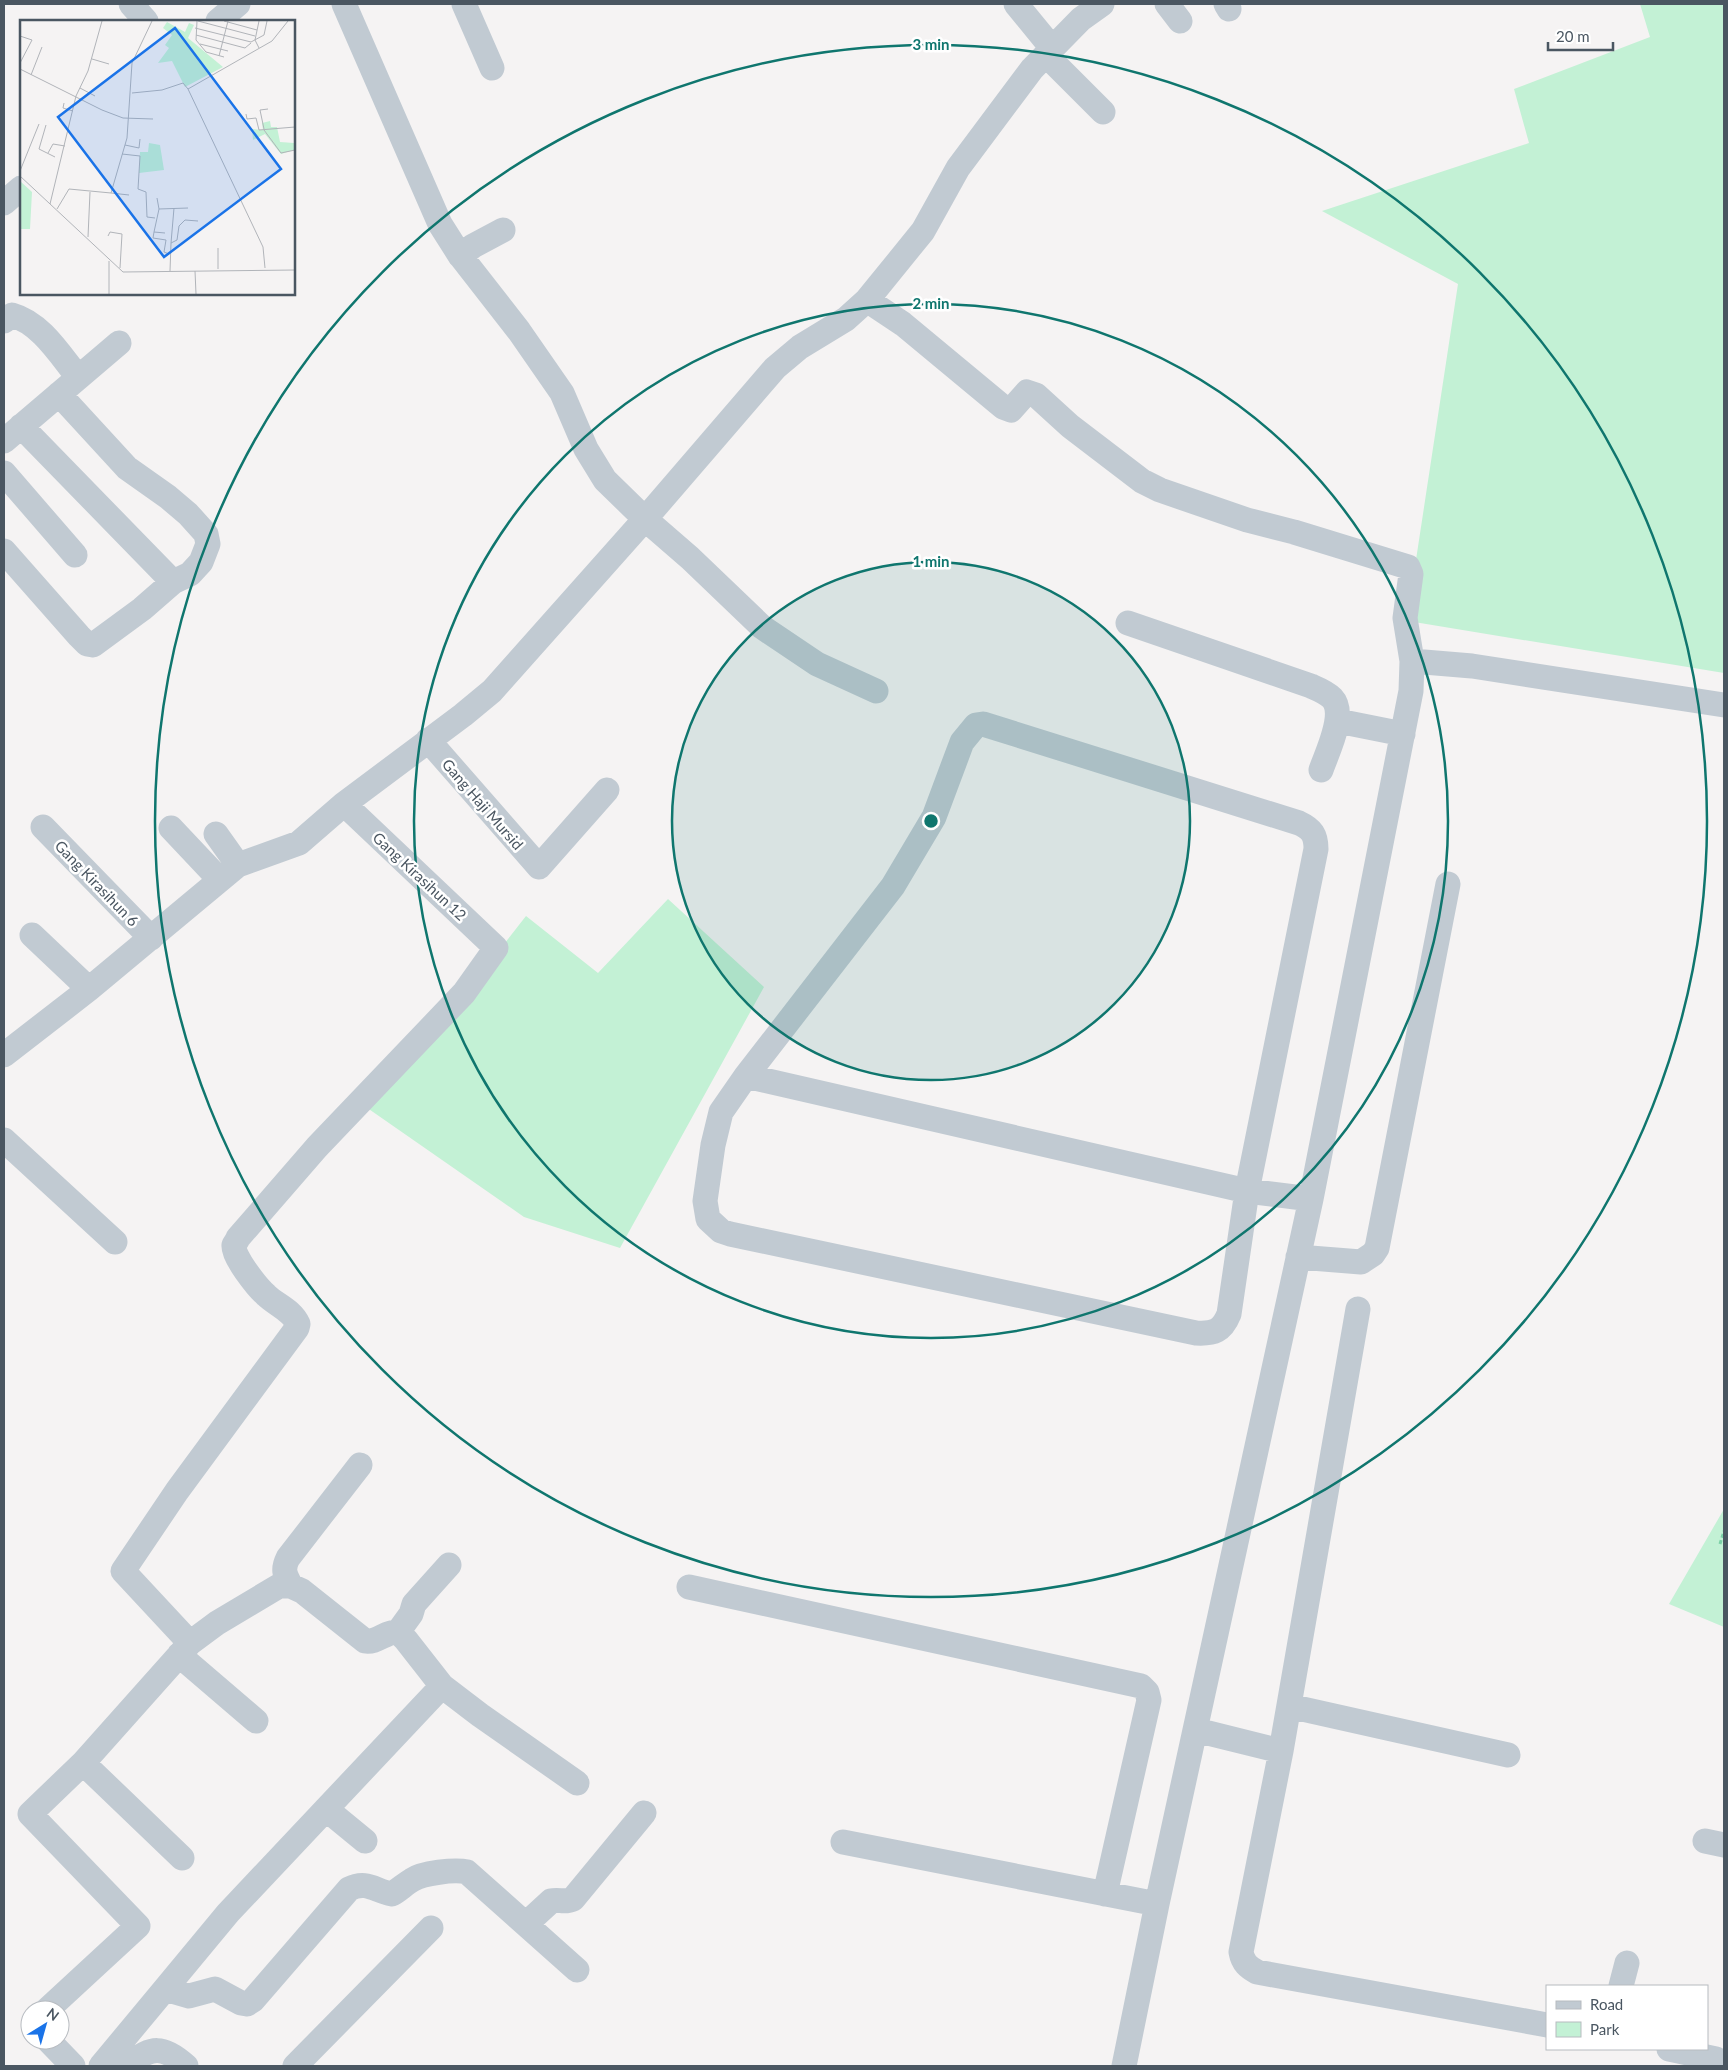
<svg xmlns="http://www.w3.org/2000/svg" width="1728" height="2070" font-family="Lato,sans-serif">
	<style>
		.green { fill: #c3f1d5 }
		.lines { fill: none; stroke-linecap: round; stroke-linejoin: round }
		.path { stroke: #7ad0a6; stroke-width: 3; stroke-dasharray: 4 2.5; stroke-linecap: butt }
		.minor { stroke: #c1cad2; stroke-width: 25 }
		.ring { fill: none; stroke: #0f766e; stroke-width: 2.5 }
		.labels { text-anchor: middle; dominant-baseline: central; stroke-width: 5; stroke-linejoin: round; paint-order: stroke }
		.street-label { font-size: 15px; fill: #4a5661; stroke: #fff }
		.inset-road { fill: none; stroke: #b1b4b9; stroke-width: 1 }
		.view { fill: #1a73e8; fill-opacity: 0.15; stroke: #1a73e8; stroke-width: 2.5 }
		.inset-edge { fill: none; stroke: #4a5661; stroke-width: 2.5 }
		.centre { fill: #0f766e; stroke: #fff; stroke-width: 2.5 }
		.ring-label { font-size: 15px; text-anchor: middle; font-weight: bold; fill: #0f766e; stroke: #fff; stroke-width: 5; stroke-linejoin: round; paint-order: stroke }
	</style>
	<rect width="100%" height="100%" fill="#f5f3f3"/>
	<path class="green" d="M1640,4h84v669l-322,-53 12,-47 44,-289 -136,-73 207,-68 -15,-54 136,-52z
		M668,899l96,88 -144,261 -96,-31 -161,-112 101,-110 62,-79 72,57z
		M1724,1509v118l-55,-23z"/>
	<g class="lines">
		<path class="path" d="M1720,1544l4,-13"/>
		<path class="minor" d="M131,4l15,17
			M344,4l96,220 19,30 60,77 43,62 24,56 19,31 40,39 45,39 72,69 55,37 59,27
			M464,4l28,64
			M1016,4l36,44
			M1167,4l13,17
			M1226,4l3,5
			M218,21l20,-17
			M1046,55l57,57
			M4,203l17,-15
			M460,256l13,-10 30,-16
			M867,300l36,24 100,83 8,3 16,-18 9,3 34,31 72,55 18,9 87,30 47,12 114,35 3,7 -6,44 7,43
			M4,321l8,-6c29,8 48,40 66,62
			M21,426l152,156
			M4,441l115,-98
			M4,473l71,82
			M4,551l75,85 8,8 6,1 49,-36 31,-27 17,-8 11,-12 7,-18 -2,-10 -18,-20 -20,-17 -41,-29 -68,-74
			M1128,623l183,63c7,3 15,6 21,12 15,16 -5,54 -11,72
			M1338,721l65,13
			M983,724l316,99c13,6 17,12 17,26l-69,342 -18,123c-7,17 -15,20 -33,19l-466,-99 -9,-3 -13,-12 -3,-18 8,-56 8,-33 25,-36 147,-190 41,-69 28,-75 14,-17z
			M428,740l111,127 68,-77
			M43,827l108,111
			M171,828l49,52
			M216,834l22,31
			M32,935l57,54
			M4,1055l85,-66 149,-124 61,-22 45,-39 119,-89 29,-24 153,-172 130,-151 25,-21 46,-28 21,-19 56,-69 35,-63 74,-99 49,-50 21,-15
			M746,1076l501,115 64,8
			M4,1140l111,102
			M1298,1257l63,5 12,-8 4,-6 71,-364
			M1358,1309l-77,442 -40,201c2,11 7,15 16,20l290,53
			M291,1586c-6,-11 -9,-16 -3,-28l72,-93
			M689,1587l452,99 6,6 2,8 -44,194
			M398,1632l13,-18 3,-10 35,-39
			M190,1643l-67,-72 54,-80 120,-163 1,-4c-6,-14 -22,-19 -32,-29 -8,-7 -34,-39 -32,-50 1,-2 3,-4 4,-7l79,-91 147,-154 32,-45 -152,-144
			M179,1655l77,66
			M1289,1706l219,49
			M1196,1730l85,21
			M326,1809l39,32
			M1705,1841l19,4
			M843,1842l314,62
			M182,1858l-99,-95 107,-120 27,-20 62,-37h12l11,5 63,50c12,2 21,-10 33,-9l8,8 36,46 38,29 97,68
			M526,1924l25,-23c8,-2 14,2 22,-2l71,-86
			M1621,1986l6,-23
			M165,1989l63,-76 214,-227
			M47,2010l91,-84 -108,-112 53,-51
			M48,2040l25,26
			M1669,2049l47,10
			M101,2066l64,-77 24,7 26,-7 26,14 6,1 6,-4 96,-111c18,-9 26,2 43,5 7,-4 13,-10 20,-14 10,-7 43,-11 55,-8l110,98
			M128,2066c23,-21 36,-20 58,0
			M295,2066l136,-138
			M1124,2066l33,-162 154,-705 100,-508 1,-30 60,5 252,39"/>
	</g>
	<circle cx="931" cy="821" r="259" fill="#0f766e" fill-opacity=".12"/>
	<g class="ring">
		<circle cx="931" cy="821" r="259"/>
		<circle cx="931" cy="821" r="517"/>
		<circle cx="931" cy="821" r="776"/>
	</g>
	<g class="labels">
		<g class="street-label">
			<text transform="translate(483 804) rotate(49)">Gang Haji Mursid</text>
			<text transform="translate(420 876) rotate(43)">Gang Kirasihun 12</text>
			<text transform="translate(97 883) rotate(46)">Gang Kirasihun 6</text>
		</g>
	</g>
	<g transform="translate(20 20)">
		<rect width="275" height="275" fill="#f5f3f3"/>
		<path d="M147,2l18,10 4,-9 5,2 -6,13 35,29 -38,20 -13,-26 -14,2 11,-15 -4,-3 7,-10 -9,-7zM250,101l1,6h6l3,15 14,1v7l-13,4 -16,-20 -12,6 -1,-11 11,1 -1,-7zM129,123l11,2 4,25 -25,3 1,-21h8zM0,161l12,11 -2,37h-10z" fill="#c3f1d5"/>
		<path class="inset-road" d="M177,1l-1,19 10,12 18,5M178,1l57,15M204,1l33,9M175,8l56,14 13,-7 3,-14M176,15l49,13 6,-5M0,16l12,4 -12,23M180,24l28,7M239,28l-4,-8 4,-19M199,36l9,-35M72,39l17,5M0,49l82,41 21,8 30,1M11,55l11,-28M60,68l15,8M112,73l30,-3 21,-7 5,6M44,83l-1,5 10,3M226,94l1,5 9,-1 3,12 36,-3M26,105l-7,24 16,8M244,109l-4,-19 8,-1M244,110l17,23 14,-3M105,125l14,3 1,-9M28,133l5,-9 12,2M102,134l18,2 -2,33 8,3 1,25 8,1M0,151l19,-47M0,156l103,96 172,-2M109,175l-18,-2 16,-55 5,-75 20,-42M137,178l2,11 -5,23 11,1M30,184l26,-108 12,-25 14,-50M37,189l12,-20 42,4M139,189l29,-1M134,212l-1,6 13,2 -2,12 5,2M88,216l2,-4 12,2 -2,34M68,217l2,-45M151,223l3,-35M89,241v33M245,248l-2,-21 -75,-158 84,-48 16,-20M198,249v-21M150,251l1,-28 6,-3 2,-14 6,-6 13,1M175,251l1,23"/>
		<path class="view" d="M155,8l106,141 -117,88 -106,-140z"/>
		<rect width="275" height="275" class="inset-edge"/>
	</g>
	<circle cx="931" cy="821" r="8" class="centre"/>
	<g class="ring-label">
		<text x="931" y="50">3 min</text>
		<text x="931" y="309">2 min</text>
		<text x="931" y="567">1 min</text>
	</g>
	<rect width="1728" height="2070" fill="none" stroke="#4a5661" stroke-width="10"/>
	<rect x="1546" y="1985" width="162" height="65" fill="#ffffff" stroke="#b7bbc0"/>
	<rect x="1556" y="2001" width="25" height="8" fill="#c1cad2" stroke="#b7bbc0"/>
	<text x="1590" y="2010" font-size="15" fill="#4a5661">Road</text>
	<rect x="1556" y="2022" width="25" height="15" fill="#c3f1d5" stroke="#b7bbc0"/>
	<text x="1590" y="2035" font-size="15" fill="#4a5661">Park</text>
	<g transform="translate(45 2025) rotate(37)"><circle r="24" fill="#ffffff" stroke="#b7bbc0"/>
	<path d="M0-4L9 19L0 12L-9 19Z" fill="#1a73e8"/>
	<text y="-8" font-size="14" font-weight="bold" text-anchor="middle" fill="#4a5661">N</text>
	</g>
	<path d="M1548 42v8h65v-8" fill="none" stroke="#4a5661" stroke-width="2.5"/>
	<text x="1556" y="42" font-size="15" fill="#4a5661" stroke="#ffffff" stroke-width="4" paint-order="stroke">20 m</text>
</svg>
